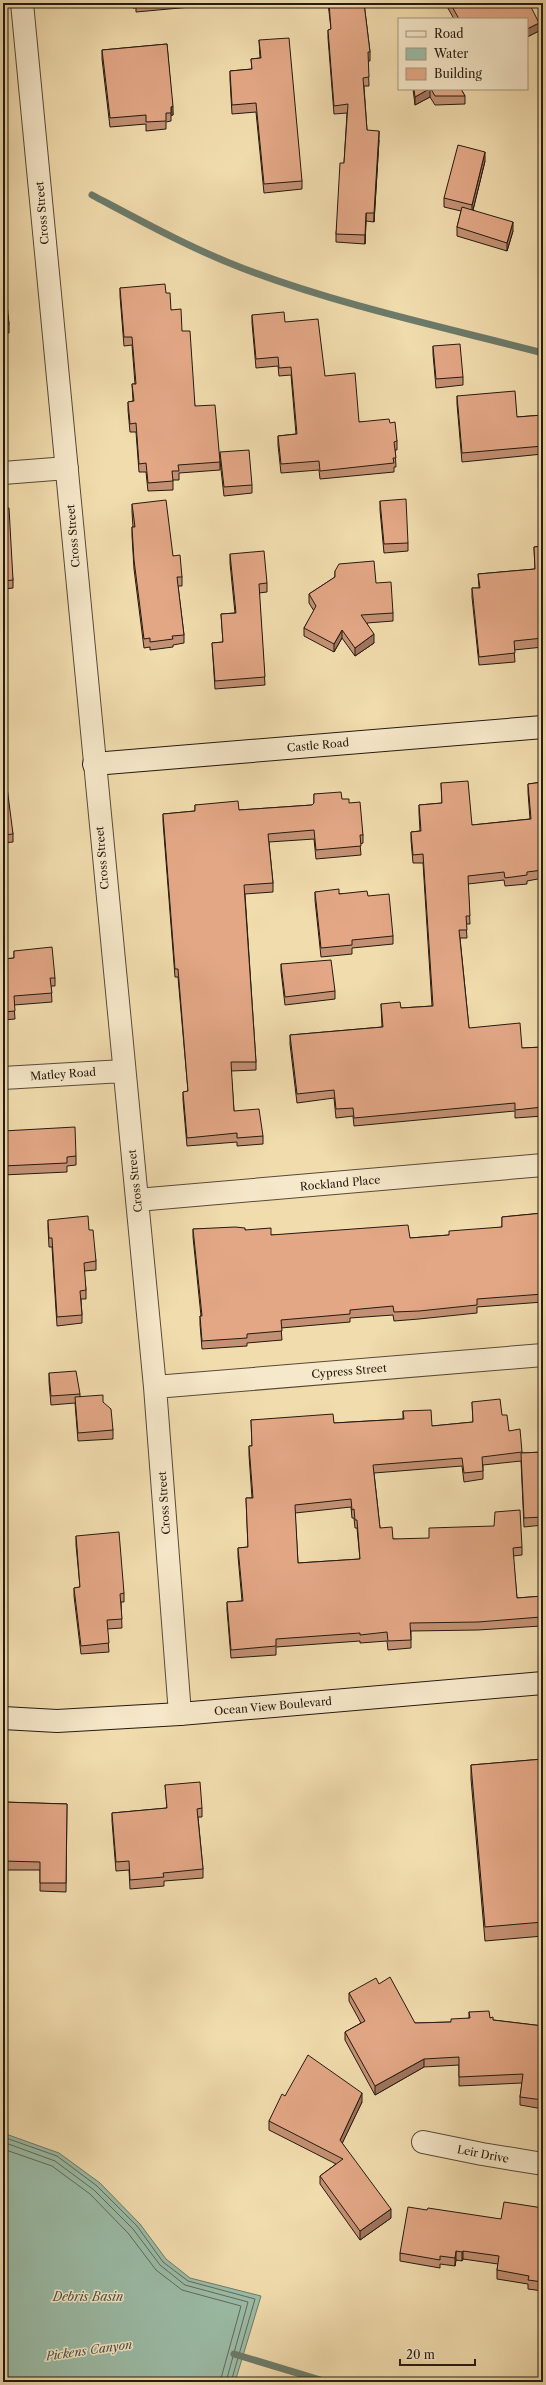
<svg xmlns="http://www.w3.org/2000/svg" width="546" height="2385" font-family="'Libre Caslon Text',serif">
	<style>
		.water { fill: #9bbca7; stroke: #6c7b6a }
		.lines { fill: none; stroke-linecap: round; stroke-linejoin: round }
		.shore { stroke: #606b5b; stroke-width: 1 }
		.stream { stroke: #6c7b6a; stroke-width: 7 }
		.street-casing { stroke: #584a37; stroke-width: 24 }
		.secondary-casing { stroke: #251a0f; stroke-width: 24 }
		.street { stroke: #f6e8ca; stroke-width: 22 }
		.secondary { stroke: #f6e8ca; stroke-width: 22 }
		.wall { fill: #c39073; stroke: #251a0f; fill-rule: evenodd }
		.shaded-wall { fill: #9f755e; stroke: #251a0f }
		.building { fill: #e3a786; stroke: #251a0f; fill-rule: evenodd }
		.labels { text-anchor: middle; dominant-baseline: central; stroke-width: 3; stroke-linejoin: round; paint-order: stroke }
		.street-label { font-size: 11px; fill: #251a0f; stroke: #f6e8ca }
		.water-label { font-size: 12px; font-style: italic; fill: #4e5344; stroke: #f6e8ca }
	</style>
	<rect width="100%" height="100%" fill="#f1dcae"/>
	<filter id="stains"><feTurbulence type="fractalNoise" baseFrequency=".005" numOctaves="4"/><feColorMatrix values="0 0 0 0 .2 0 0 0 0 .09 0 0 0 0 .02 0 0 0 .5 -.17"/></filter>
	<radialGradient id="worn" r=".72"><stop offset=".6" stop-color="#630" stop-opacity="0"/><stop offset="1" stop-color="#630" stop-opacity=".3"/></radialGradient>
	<path class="water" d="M3,2133l56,20 41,30 40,41 26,35 24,19 71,18 -26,86h-232z"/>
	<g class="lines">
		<path class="shore" d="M3,2137l54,19 40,30 40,40 26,36 25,19 67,18 -24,83
			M3,2142l52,19 39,29 39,39 27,36 25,20 63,17 -22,80
			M3,2149l49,17 38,28 38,39 28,37 26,20 59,16 -21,76"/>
		<path class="stream" d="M92,195c49,26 98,53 150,73 97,37 201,59 301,85
			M234,2354l93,28"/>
		<defs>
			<path id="street" d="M22,3l133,1384 25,327
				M3,473l64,-5
				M3,1078l120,-7
				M137,1200l406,-35
				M155,1387l388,-32
				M423,2142l59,12 61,10"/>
			<path id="secondary" d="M94,764l449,-37
				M3,1718l54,3 123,-7 363,-31"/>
		</defs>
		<use href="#street" class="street-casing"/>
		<use href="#secondary" class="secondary-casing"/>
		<use href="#street" class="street"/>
		<use href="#secondary" class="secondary"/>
	</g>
	<path class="wall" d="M133,3h58v4l-55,5v-4h-3z
		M328,3h36l6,49v9h-2l1,25h-5l3,44 12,10 -5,82 -8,-1 -1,23 -29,-2v-8l8,-71 3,-50 -13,1 -6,-76v-8l3,-1z
		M445,3h84l10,28 -12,6v-18h-73z
		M259,40l43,141v8l-38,4 -8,-81 -24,2 -2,-34v-9l22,-2 -1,-10 9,-1z
		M167,44l6,71h-2v6l-5,1v7l-20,2v-7l-36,3 -8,-68v-9z
		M413,89h48l4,7v8l-30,1 -5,-8 -15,8z
		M485,161l-12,49 40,21 -6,20 -50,-15v-9l4,-16 -17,-4v-9z
		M3,283l6,41v9h-6z
		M120,288l46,5 5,17 11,21 13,75 25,56v8l-41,3v7h-6v10l-25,1 -2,-19h-7l-3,-40h-6l-2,-22v-8l5,-1 -1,-17h3l-3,-39 -8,1 -4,-50z
		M252,315l33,7 74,100 31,1 7,18v9h-2l1,17h-2v5l-74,7 -1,-9 -38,3 -3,-28v-9l18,-2 -5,-59 -12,1 -1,-10 -22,2 -4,-45z
		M433,346l30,31v8l-27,3 -3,-34z
		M457,396l60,21 26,-2v39l-81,8 -5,-58z
		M220,452l32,33v8l-28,3 -4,-35z
		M380,501l28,42v8l-24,2 -4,-43z
		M132,504l41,52 9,21v9h-4l6,49v8l-11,2v2l-23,3v-3l-6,1 -10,-79 -2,-33v-9h1l-1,-15z
		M3,508l10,72v8l-10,1z
		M543,546v101l-29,3 1,12 -36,3 -7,-68v-9h7l-1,-14 57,-5 -1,-22z
		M230,554l37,29v9l-8,1 6,92 -50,4 -3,-46 11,-1 -2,-28 14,-1 -5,-50z
		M335,571l41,12 17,30v8l-26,2 7,20 -19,13 -13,-18 -8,14 -30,-16v-8l10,-17 -5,-8v-9l26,-17z
		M543,782v96l-16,3v3l-22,2 -1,-6 -36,4 2,40h-4l1,14h-7l9,90 53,20 21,-1v69l-28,2v-7l-161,15 -1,-10 -17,2 -2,-20 -37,5 -7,-59v-9l92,-8 -1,-23 20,4 31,-2 -9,-143h-10l-2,-23v-8l9,-1 -1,-18v-8l23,-2 -1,-20 31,42 58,-6 -2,-27v-8z
		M3,788l10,46v8l-10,1z
		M314,794l28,5 7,4 14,32v8l-3,1 1,11 -45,4 -2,-20 -45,3 4,41v9l-28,2 11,168v8l-25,1 3,40 29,25v8l-26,2v-4l-50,4 -4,-46v-8l5,-1 -10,-114h-3l-12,-155v-8l32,-3v-6l44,5 73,-5 2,-2z
		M3,848l1,8v9h-1z
		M315,892l53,4 25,40v8l-41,4v6l-31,3 -6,-57z
		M14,951l41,27v8h-4l1,16 -38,3 1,14 -12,1v-61l11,-1z
		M281,964l54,27v8l-50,6 -4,-34z
		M3,1131l73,25v9l-9,1v6l-64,3z
		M543,1213v89l-66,5v6l-58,6 -25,2 -1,-6 -43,3v4l-69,6 1,12 -35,3v3l-45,3 -2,-25v-8h1l-8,-79v-8l52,1 26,5 139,3 39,-3 53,-8v-10z
		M48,1220l41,10 7,31v9l-12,1 2,19v9h-5l1,16v8l-25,3 -5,-79h-3l-1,-19z
		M49,1373l31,21v3l23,5 10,28v9l-35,2 -3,-38 -24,2 -2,-23z
		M472,1402l30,13 7,16 13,22 21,-1v73l-19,2 -3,-66 -38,4v14l-19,3 -2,-16 -88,7 6,55 13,11 129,8v8l-9,1 4,42 26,-2v40h-1l-1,-10 -63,4 -67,1v17l-23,2 -1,-9 -27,2v-2l-84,6v8l-45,3 -4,-48v-8l15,-1 -4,-45v-8l10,-1 -2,-49h6l-3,-43v-9h3l-1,-26 83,3 69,-4v-8l29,15 41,-4zM351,1507l1,11h2l1,10h2l3,31 -62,4 -3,-50z
		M76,1536l48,57v9h-3l1,26 -15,1 2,23 -28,2 -7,-58v-8l6,-1 -4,-42z
		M543,1759v177l-58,5 -14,-162v-14z
		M165,1785l37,23v9h-4l5,52v9l-39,3v5l-34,3 -1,-19 -13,1 -4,-50v-8l55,-5z
		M3,1802l64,2 -1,88 -26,-1v-21h-37z
		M379,1984l36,39 36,-1 18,-4v-6l21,6 3,2 50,6v83l-23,-4v-8l2,-14 -63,3v-21l-35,2 -49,28 -30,-55v-8l16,-9 -12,-22v-8z
		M285,2096l77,6 -20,41 49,75 -31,22 -40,-56v-8l16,-12 -67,-34v-9z
		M543,2227v64l-15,-2v-5l-31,-5v-9l1,-6 -35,-5 -1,2 -6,-1 -1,6 -15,-2v4l-40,-7v-8z"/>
	<path class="shaded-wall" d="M539,23v8l-12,6v-8z
		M429,89h1v8l-15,8v-8z
		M173,106v9h-2v-8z
		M379,131v9l-5,82v-9z
		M485,152v9l-13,53v-9z
		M366,213v8l-1,23v-9z
		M513,222v9l-6,20v-8z
		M342,630v8l-8,14v-8z
		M374,634v9l-19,13v-8z
		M424,2059v8l-49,28v-9z
		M362,2093v9l-22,46v-8z
		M391,2209v9l-31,22v-9z
		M543,2215v9l-2,11v-8z
		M456,2251v9l-1,6v-8z
		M463,2251v8l-1,2v-9z"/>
	<path class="building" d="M329,3h35l6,49h-2l1,25 -6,1 4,52 12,1 -5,82h-8l-1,22 -29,-1 4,-71h4l4,-59 -14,2 -6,-76 3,-1z
		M450,3h79l10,20 -12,6v-10h-68z
		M289,38l13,143 -38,3 -8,-81 -24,2 -2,-34 22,-2 -1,-10 10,-1 -2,-18z
		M167,44l6,62 -2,1v6h-5v8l-20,1v-7l-36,3 -8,-68z
		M414,89h15l-14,8z
		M431,89h30l4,7h-30z
		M458,145l27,7 -13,53 -28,-7z
		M462,207l51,15 -6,21 -50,-16z
		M3,283h2l4,41 -6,1z
		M165,284l1,9h4l1,17 10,-1 1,22h8l5,75 20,-1 5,57 -42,3 1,6h-7l1,10 -25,2 -2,-20 -7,1 -3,-41 -6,1 -2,-22 6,-1 -2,-17h4l-4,-47h-8l-4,-49z
		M284,312l1,10 33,-3 7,57 30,-3 4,49 30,-3 1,4 5,-1 2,19 -3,1 2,16h-3l1,5 -74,8 -1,-10 -38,3 -3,-28 19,-2 -6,-67 -12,1 -1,-11 -22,2 -4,-44z
		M460,344l3,33 -27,2 -3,-33z
		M515,391l2,26 26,-2v31l-81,7 -5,-57z
		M249,450l3,35 -28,2 -4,-35z
		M406,499l2,44 -24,1 -4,-43z
		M166,500l7,56 7,-1 2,22h-5l7,58 -12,1 1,3 -23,3v-4l-6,1 -10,-79 -2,-33h3l-3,-23z
		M3,508h6l4,72 -10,1z
		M543,546v92l-29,3 1,12 -36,4 -7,-69h8l-2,-14 57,-5 -1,-22z
		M264,551l3,32 -8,1 6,93 -50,4 -3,-38 11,-1 -2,-28 15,-1 -6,-59z
		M374,561l2,22 15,-1 2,31 -32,2 13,19 -19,14 -13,-18 -8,14 -30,-16 12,-22 -7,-12 26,-17v-6l4,-7z
		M468,781l4,44 59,-6 -3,-35 15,-2v88l-16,2v3l-22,3 -1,-6 -36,4 2,40h-4l1,14h-8l10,98 51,-5 2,25 21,-1v60l-28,3v-7l-161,15 -1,-10 -17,1 -2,-19 -37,4 -7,-59 93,-8 -2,-23 19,-2 1,6 32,-2 -10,-152 -10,1 -2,-23 10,-1 -2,-26 23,-2 -1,-20z
		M7,787l6,47 -10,1v-47z
		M341,792l1,7h7v4l11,-1 3,33h-3l1,11 -45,4 -2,-20 -46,4 5,49 -29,2 12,177h-25l3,49 25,-2 4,27 -26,2v-5l-50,5 -4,-46 5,-1 -10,-122h-3l-12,-155 32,-3v-6l43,-4 1,9 73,-5 2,-2v-9z
		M339,889v5l28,-3 1,5 21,-2 4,42 -41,4v5l-31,3 -6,-56z
		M52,947l3,31h-5l2,15 -38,3 1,15 -12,1v-53l11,-1v-7z
		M331,960l4,31 -50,6 -4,-33z
		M75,1127l1,29 -9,1v6l-64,3v-35z
		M543,1213v81l-66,5v6l-58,6 -25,1 -1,-6 -43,4v4l-69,6 1,11 -35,3v4l-45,3 -2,-25h2l-9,-87 42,-2 10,1v2l26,-2v7l137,-10 2,13 39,-3v-4l53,-4v-10z
		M88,1216l1,14h4l3,31 -12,2 2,27 -6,1 2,24 -25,2 -5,-79h-3l-1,-18z
		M76,1371l4,23 -29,2 -2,-23z
		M103,1395v7l8,7 2,21 -35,3 -3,-36z
		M500,1399l2,16h5l2,16 11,-2 2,23 -40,5 1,14 -19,2 -2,-15 -89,7 7,63 12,-1 1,12 36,-1v-10l65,-2 1,-14 25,-2 2,37 -9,1 4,50 26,-2v32h-1l-1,-11 -63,5 -68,1 1,17 -23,1 -1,-9 -27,3v-2l-84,6v7l-45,4 -4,-48 16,-1 -5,-53 10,-1 -2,-49h7l-4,-52h3l-1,-26 82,-6 1,9 70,-4 -1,-8 28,-1 1,16 41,-4 -1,-20zM351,1499l1,11 2,-1 1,11h2l3,39 -62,4 -3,-58z
		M543,1452v65l-19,1 -3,-65z
		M119,1532l5,61 -4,1 2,25 -15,1 2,23 -28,3 -7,-58 6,-1 -4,-51z
		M543,1759v163l-58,5 -14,-162z
		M200,1782l2,26 -5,1 6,60 -40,4 1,4 -34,3 -1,-19 -13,1 -4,-49 55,-5 -2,-23z
		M3,1802l64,2 -1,79h-26v-21l-37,-1z
		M390,1977l25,46 36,-1v-3l19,-1 -1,-6 20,-1 1,7 3,-1v3l50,6v74l-23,-3 3,-23 -64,3v-20l-35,2 -49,27 -30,-54 20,-11 -16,-28 27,-15 3,6z
		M308,2055l54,38 -22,47 51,69 -31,22 -40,-55 23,-17 -74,-38 13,-27 3,2z
		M504,2202l39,6v7l-2,12h2v55l-15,-2 1,-4 -32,-6 2,-14 -36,-5 -1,1 -6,-1 -1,7 -15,-2v4l-40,-7 8,-46 19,3 1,-2 73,11z"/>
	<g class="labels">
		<g class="street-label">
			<text transform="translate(42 213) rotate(-95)">Cross Street</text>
			<text transform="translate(73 536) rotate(-95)">Cross Street</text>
			<text transform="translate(318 745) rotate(-5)">Castle Road</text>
			<text transform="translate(102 858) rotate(-95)">Cross Street</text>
			<text transform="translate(63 1074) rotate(-4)">Matley Road</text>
			<text transform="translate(135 1181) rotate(-96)">Cross Street</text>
			<text transform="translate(340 1183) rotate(-5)">Rockland Place</text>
			<text transform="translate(349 1371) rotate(-5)">Cypress Street</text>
			<text transform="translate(164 1503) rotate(-94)">Cross Street</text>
			<text transform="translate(273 1706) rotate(-5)">Ocean View Boulevard</text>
			<text transform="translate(483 2154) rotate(11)">Leir Drive</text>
		</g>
		<g class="water-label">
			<text x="88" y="2296">Debris Basin</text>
			<text transform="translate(89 2350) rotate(-8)">Pickens Canyon</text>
		</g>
	</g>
	<rect width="546" height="2385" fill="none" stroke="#f1dcae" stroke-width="16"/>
	<rect x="4" y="4" width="538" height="2377" fill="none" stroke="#251a0f" stroke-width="2"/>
	<rect x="8" y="8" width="530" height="2369" fill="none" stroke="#251a0f"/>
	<rect x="398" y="18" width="130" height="72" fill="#f6e8ca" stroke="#a2967f"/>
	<rect x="406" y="31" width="20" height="6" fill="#f6e8ca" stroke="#a2967f"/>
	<text x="434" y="38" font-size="12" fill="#251a0f">Road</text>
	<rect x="406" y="48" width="20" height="12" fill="#9bbca7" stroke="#a2967f"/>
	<text x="434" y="58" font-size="12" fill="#251a0f">Water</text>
	<rect x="406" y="68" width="20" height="12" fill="#e3a786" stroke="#a2967f"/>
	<text x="434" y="78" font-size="12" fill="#251a0f">Building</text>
	<path d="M400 2359v6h75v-6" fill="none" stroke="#251a0f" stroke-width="2"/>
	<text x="406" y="2359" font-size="12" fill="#251a0f" stroke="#f6e8ca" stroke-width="3" paint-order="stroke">20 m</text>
	<rect width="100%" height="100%" filter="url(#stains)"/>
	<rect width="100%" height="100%" fill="url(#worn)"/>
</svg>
